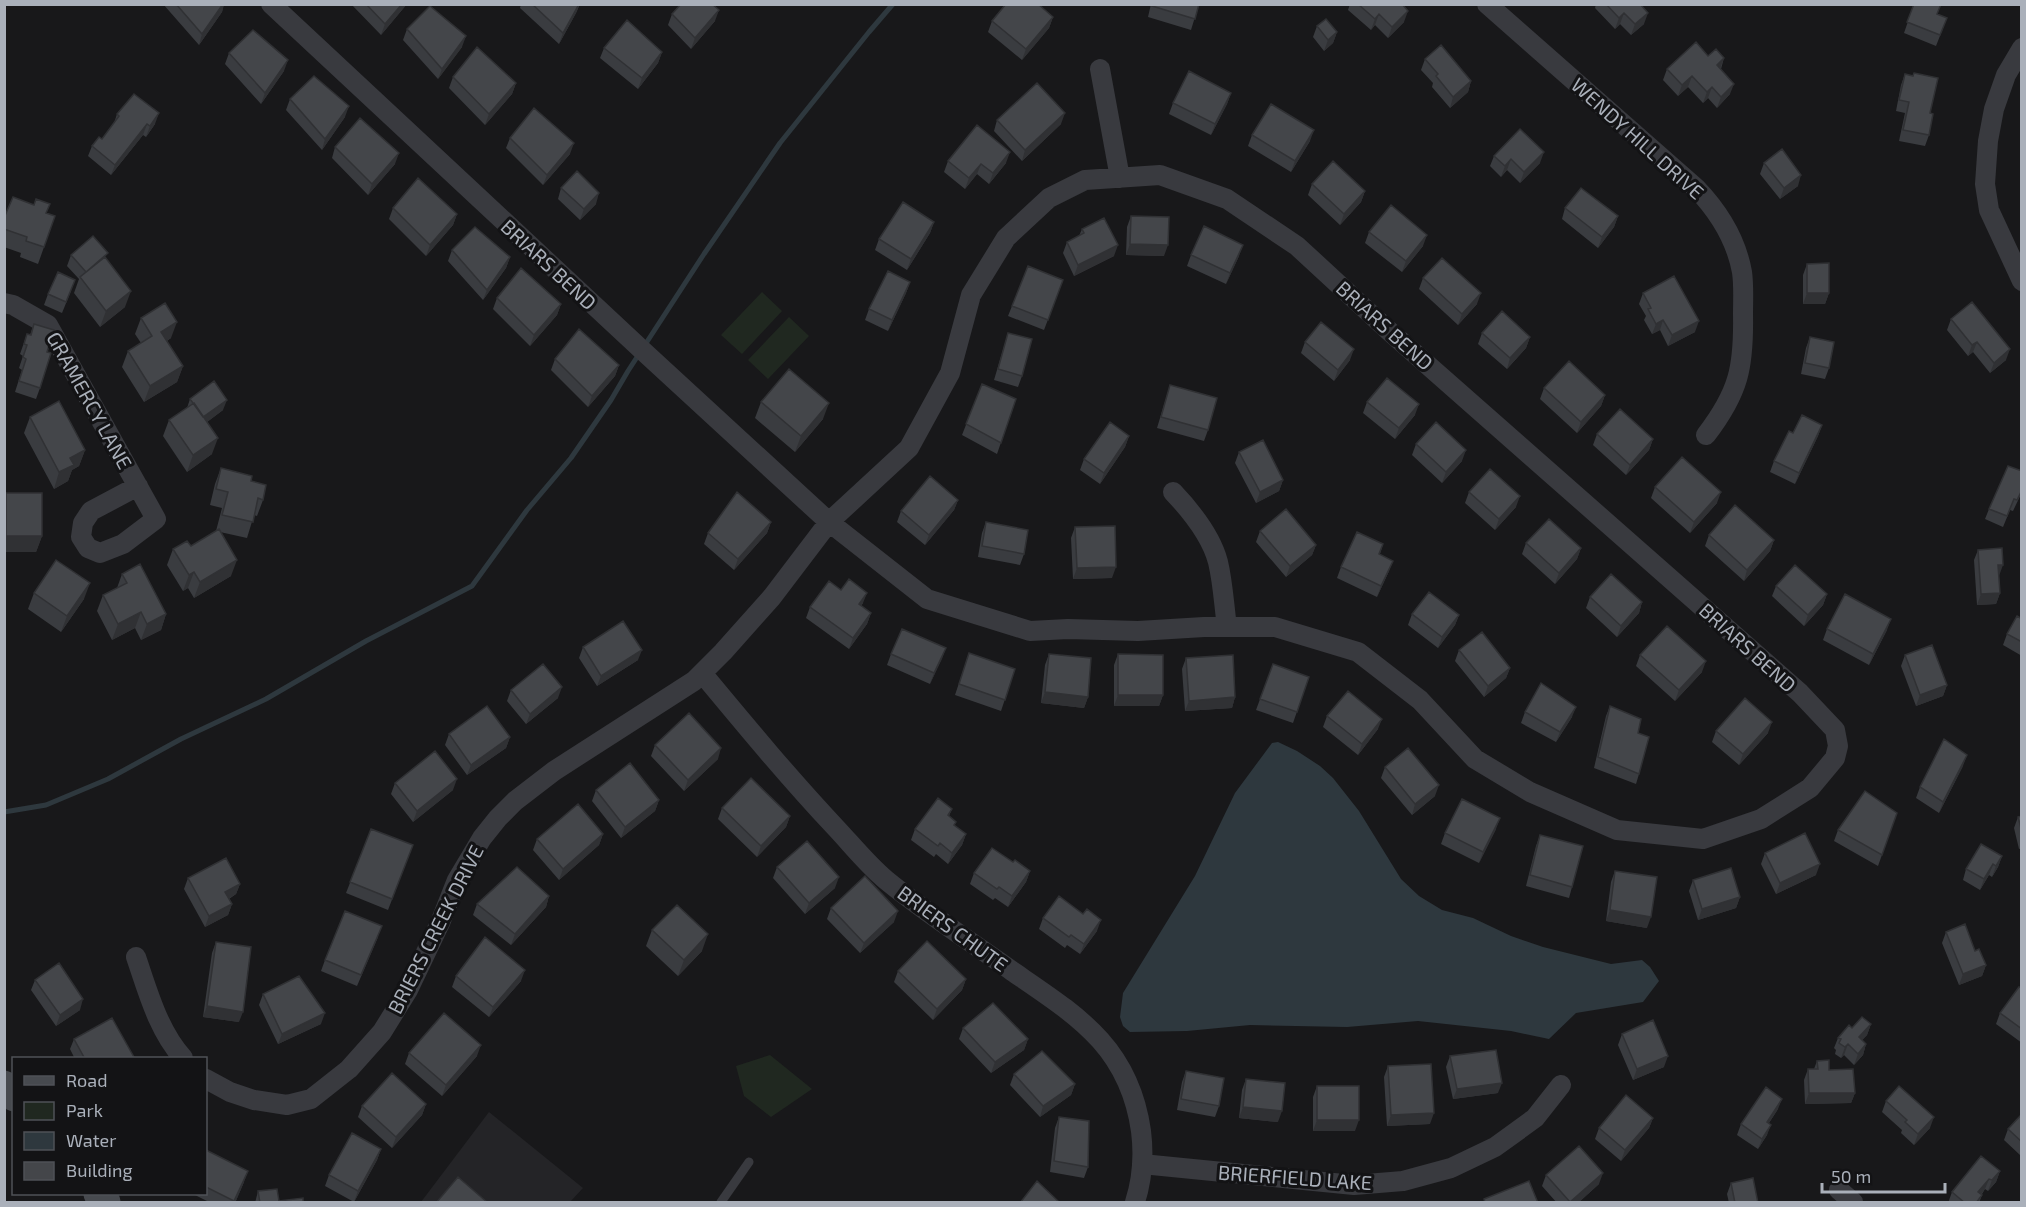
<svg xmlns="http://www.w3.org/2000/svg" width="2026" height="1207" font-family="'Exo 2',sans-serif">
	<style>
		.built { fill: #242427 }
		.green { fill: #202820 }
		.water { fill: #2e383e }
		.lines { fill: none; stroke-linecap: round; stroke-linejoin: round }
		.stream { stroke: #2e383e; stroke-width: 5 }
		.lane { stroke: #393a3f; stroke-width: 9 }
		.street { stroke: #393a3f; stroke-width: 20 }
		.secondary { stroke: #474a4f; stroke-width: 27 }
		.wall { fill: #3a3c40 }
		.shaded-wall { fill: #303134 }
		.building { fill: #44464a; stroke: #303134; stroke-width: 1.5 }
		.labels { text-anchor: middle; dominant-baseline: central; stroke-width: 6; stroke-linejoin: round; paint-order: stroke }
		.street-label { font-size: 20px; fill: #aab0ba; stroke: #131315 }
	</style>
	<rect width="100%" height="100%" fill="#18181a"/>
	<path class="built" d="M489,1112l94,76 -13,14h-149z"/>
	<path class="green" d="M762,292l20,19 -40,43 -21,-19z
		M789,317l20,19 -41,43 -20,-19z
		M770,1055l42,34 -41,28 -27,-21 -8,-30z"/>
	<path class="water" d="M1278,742l19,9 23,15 13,12 26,33 42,68 18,17 23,14 31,8 38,18 32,11 68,17 31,-4 8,7 9,14 -16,21 -67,11 -27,26 -38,-8 -93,-10 -71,6 -97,-2 -63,6 -57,1 -7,-6 -3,-9 3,-24 72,-117 40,-83 37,-50z"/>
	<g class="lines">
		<path class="stream" d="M4,812l42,-7 62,-26 73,-40 85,-40 100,-58 106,-55 55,-76 44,-52 40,-58 17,-29 76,-117 76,-111 89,-111 24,-28"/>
		<path class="lane" d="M721,1202l28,-40"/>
		<path class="street" d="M1487,4l209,184c23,24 40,51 46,84 2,14 1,28 1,42 1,53 -4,78 -37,121
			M2022,48l-16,27 -12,34 -6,32 -3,43 4,26 33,71
			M1100,69l20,109
			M4,303l9,2 35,20 108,194 -33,25 -23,9 -12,-5 -7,-11 2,-14 8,-12 47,-25
			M1173,492c18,19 38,43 45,70 5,21 6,43 9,65
			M702,673c44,53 87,105 134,155 16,17 32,37 50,52 40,33 84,61 126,91 64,44 117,75 129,160 3,24 1,49 -6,71
			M136,957c12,35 22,73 47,101
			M206,1079l24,13 24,8 33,5 24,-6 38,-30 33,-37 26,-42 32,-67 17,-43 25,-42 16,-20 17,-17 39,-30 140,-90 29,-29 49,-55 57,-75 80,-74 41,-75 21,-78 35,-57 43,-40 36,-18 75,-5 67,24 70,47 91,84 412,363 35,37 3,16 -3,12 -25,30 -49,31 -58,20 -86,-9 -87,-38 -55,-33 -55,-59 -62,-48 -83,-25h-71l-66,4 -70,-2 -38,2 -103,-32 -98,-77 -187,-172 -371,-346
			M1142,1164l212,21 49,-4 48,-13 44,-21 40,-29 26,-33
			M1839,1190l14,12"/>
		<path class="secondary" d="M4,1084l10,14
			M97,1194l10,8"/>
	</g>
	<path class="wall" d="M163,4h61l-2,8 -23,33z
		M351,4h56l-26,31z
		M521,4h59l-4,9 -17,31 -39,-36z
		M1151,4h48l-8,26 -43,-13z
		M1350,4h52l2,18 -16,16 -13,-13 -4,5 -23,-20z
		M1596,4h44l4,20 -13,11 -11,-11 -5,5 -20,-21z
		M1914,4l33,14 -11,28 -32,-13z
		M672,14l43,7 -24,28 -23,-24z
		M1053,17l-4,11 -27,32 -34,-28 4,-11z
		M1317,26l20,6 -4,11 -9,8 -11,-14z
		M407,29l55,18 -24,32 -35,-39z
		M604,48l58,4 -4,11 -20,26 -38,-31z
		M229,53l55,18 -23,33 -36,-40z
		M1708,56l16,2 -3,11 9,25 -13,14 -9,-10 -5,5 -15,-16 -10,9 -15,-16 4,-11z
		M1425,59l46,22 -3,11 -18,16 -18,-21 1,-4 -12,-13z
		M1905,74l25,39 -1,22 -4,11 -26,-5 6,-28 -9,-2 5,-26z
		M453,77l63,6 -4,11 -27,31 -36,-37z
		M1231,93l-4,11 -16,31 -42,-21 4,-11z
		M290,99l55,18 -23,33 -36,-40z
		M117,114l38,10 -9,13 -3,-2 -32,40 -23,-19 4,-10 10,-7 12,-16z
		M997,120l64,4 -39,37 -28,-30z
		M1252,135l58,6 -19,31 -43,-26z
		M510,138l60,16 -27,31 -37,-37z
		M335,147l60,17 -27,31 -36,-37z
		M1494,156l46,7 -20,20 -13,-13 -6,7 -11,-11z
		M948,161l58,2 -17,21 -12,-10 -12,15 -21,-17z
		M1764,163l34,23 -18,13 -20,-25z
		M1312,184l53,7 -4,11 -21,23 -32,-30z
		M561,188l35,16 -16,16 -22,-21z
		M393,208l64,6 -4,11 -27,31 -37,-37z
		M1565,208l53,8 -4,11 -16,21 -36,-29z
		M46,213l9,3 -17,48 -18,-7 1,-4 -17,-6v-29z
		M1131,216l33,40 -38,-1 1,-28z
		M934,222l-4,11 -23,37 -32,-20 4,-11z
		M1082,229l32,27 -40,20 -11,-23 4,-11 12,-6z
		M1369,232l54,14 -21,26 -37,-29z
		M452,250l58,7 -4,11 -23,32 -35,-39z
		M71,255l35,4 19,48 -25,20 -26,-34 5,-14 -12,-13z
		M1191,255l48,1 -13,28 -39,-18z
		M1807,264l22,29 -4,11h-22v-29z
		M1028,266l35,14 -19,50 -36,-14z
		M1423,278l54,26 -19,21 -39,-36z
		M910,282l-4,11 -18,38 -23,-11 4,-11z
		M71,291l-9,22 -18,-8 4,-11z
		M1643,293l52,39 -27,14 -8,-16 -8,4 -8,-14 2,-4 -7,-12z
		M497,298l64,6 -4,11 -27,31 -37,-37z
		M141,318l30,20 -4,3 16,25 -6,16 -33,20 -22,-35 6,-16 13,-8 -6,-9z
		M1951,319l55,41 -16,13 -17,-21 -5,4 -21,-26z
		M34,324l13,28 -7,36 -4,11 -21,-7 7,-22 -3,-2 4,-12 -3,-2 7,-20 3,1z
		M1008,333l14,43 -4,11 -24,-7z
		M1482,333l48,4 -4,11 -19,21 -29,-25z
		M1810,337l19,31 -4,11 -24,-5 5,-26z
		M1305,342l45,18 -16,21 -33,-28z
		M555,359l64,6 -4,11 -27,31 -37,-37z
		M982,384l34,15 -19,55 -35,-19z
		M1170,385l38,45 -4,11 -47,-13z
		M1544,388l61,7 -4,11 -24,27 -37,-34z
		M190,399l33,11 -16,12 5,32 -25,18 -24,-36 6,-16 18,-12z
		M761,402l62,17 -28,33 -40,-34z
		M1367,402l48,13 -20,24 -32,-26z
		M30,417l55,33 -6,16 -7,4 -4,11 -14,8 -30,-56z
		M1822,425l-4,11 -23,48 -25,-12 4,-11 19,-28z
		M1597,434l56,5 -4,11 -23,25 -33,-30z
		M1129,436l-4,11 -25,37 -20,-14 4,-11z
		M1416,444l46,17 -20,22 -30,-28z
		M1239,452l44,28 -4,11 -23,12 -21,-40z
		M221,468l30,13 12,19 -6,16 -3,-1 -7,23 -27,-6 11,44 -37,22 -6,-10 -5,3 -16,-26 6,-16 18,-3 25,-15 6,-23 -12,-3 5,-21z
		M2022,471v21l-9,19 -3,-1 -7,17 -18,-8 4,-10z
		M1655,487l62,16 -27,30 -39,-35z
		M1469,492l47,15 -21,23 -30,-27z
		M6,493l36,43 -6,16h-32v-55z
		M958,500l-4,10 -29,35 -28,-23 4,-11z
		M771,522l-4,11 -33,37 -30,-26 4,-11z
		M986,522l38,32 -4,11 -42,-8 4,-24z
		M1075,527l37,51 -39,1 -2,-41z
		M1260,531l56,14 -4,10 -26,22 -30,-35z
		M1709,535l65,5 -4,11 -26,30 -39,-35z
		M1526,543l55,5 -4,11 -22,25 -33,-30z
		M1383,544l-3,10 9,17 -12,26 -40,-19 4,-11z
		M1978,550l21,26 1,17 -4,11 -19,1 -3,-45z
		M122,574l44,40 -5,16 -20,10 -6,-12 -23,12 -15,-29 6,-16 14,-7z
		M1776,586l51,8 -4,11 -19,21 -32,-30z
		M841,590l22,13 -2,3 10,7 -4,11 -18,25 -43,-31 4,-11z
		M34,593l50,6 -23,33 -33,-23z
		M1590,597l52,5 -3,11 -22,24 -31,-29z
		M1412,614l47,1 -4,10 -17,23 -30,-23z
		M2022,619v37l-19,-11 4,-11z
		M1827,629l60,1 -18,35 -46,-25z
		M583,647l55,13 -41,26 -18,-28z
		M946,648l-16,36 -43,-19 4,-11z
		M1459,650l51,18 -4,10 -22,19 -29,-36z
		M969,653l46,16 -14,42 -46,-16z
		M1049,654l39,43 -4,11 -43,-5 4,-38z
		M1118,654l45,41 -4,11h-45v-41z
		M1640,655l62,17 -27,29 -39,-35z
		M1905,655l42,30 -4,11 -27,10 -15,-40z
		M1186,658l49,39 -3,11 -47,3 -3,-42z
		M1273,664l36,13 -16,46 -37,-13z
		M511,690l47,8 -32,26 -19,-23z
		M1610,706l28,27 1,41 -3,10 -42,-16 12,-52z
		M1525,712l47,5 -16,25 -35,-19z
		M1327,716l51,13 -20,26 -35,-28z
		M1716,731l52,2 -29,32 -27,-23z
		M449,734l61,3 -4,11 -39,27 -22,-30z
		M655,745l63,14 -34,32 -33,-35z
		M1963,766l-24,47 -23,-15 4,-11z
		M1385,767l50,29 -23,19 -31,-37z
		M395,783l58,7 -40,32 -22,-28z
		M596,790l63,10 -4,11 -34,27 -29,-37z
		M722,808l68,8 -4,11 -29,30 -39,-38z
		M952,809l-3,7 6,10 11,8 -4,11 -14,19 -12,-10 -2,3 -23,-17 4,-11z
		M1897,813l-19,53 -44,-25 4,-11z
		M2022,816v32l-3,1 -5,-21 4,-11z
		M371,829l42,16 -25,65 -42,-17z
		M1496,829l-17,34 -38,-19 4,-11z
		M603,834l-4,11 -40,35 -26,-30 4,-11z
		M1540,835l32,52 -3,11 -43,-12 10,-40z
		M1765,853l51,22 -40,19 -15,-30z
		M2002,856l-4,11 -6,10 -3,-2 -9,15 -17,-10 3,-11z
		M1013,862l17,9 -4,11 -18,25 -13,-9 -2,2 -23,-16 4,-11z
		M777,867l58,21 -30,26 -32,-36z
		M1615,871l32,57 -41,-7 5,-39z
		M188,878l52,6 -4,10 -7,5 3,5 -4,11 -23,12 -21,-38z
		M1693,880l47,17 -4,11 -38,12 -9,-29z
		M549,896l-3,11 -35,38 -38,-30 4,-11z
		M831,908l63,14 -34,31 -33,-34z
		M1043,918l54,13 -17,23 -13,-9 -2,3 -26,-19z
		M652,930l50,21 -24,25 -32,-30z
		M1946,932l29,19 11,14 -4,11 -23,9 -17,-42z
		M378,937l-21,49 -36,-15 4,-11z
		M216,942l23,80 -36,-5 9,-64z
		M898,971l68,8 -4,11 -29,30 -39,-38z
		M456,976l65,5 -32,36 -37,-30z
		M35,980l45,30 -24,16 -25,-36z
		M2022,988v55l-26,-19 4,-11z
		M263,994l58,30 -43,20 -19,-39z
		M1871,1024l-4,11 -5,5 4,4 -3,11 -9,10 -10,-10 -3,3 -6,-4 1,-4 -2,-2 4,-10 14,-10z
		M963,1028l65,11 -4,11 -33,23 -32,-34z
		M1622,1034l42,33 -31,13 -15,-35z
		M74,1039l61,20h-60l-5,-10z
		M409,1053l68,3 -35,40 -37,-32z
		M1450,1056l48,37 -45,6 -7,-32z
		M1817,1061l12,9 26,23 -4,10 -46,1 -1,-24 4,-11h6z
		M1388,1066l42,58 -43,2 -3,-49z
		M1186,1071l33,35 -4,11 -38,-7 5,-28z
		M1014,1074l61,10 -4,11 -31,22 -30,-32z
		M1246,1079l32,43 -39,-4 3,-28z
		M1317,1086l38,45h-42v-34z
		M1886,1101l44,27 -16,17 -13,-12 1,-3 -20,-18z
		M426,1104l-4,11 -30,33 -34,-31 4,-11z
		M1778,1109l-9,14 -2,12 -9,14 -21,-14 4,-11z
		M2022,1114v39l-2,2 -16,-15 4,-11z
		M1059,1117l29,50 -4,11 -34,-6 5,-44z
		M1653,1118l-4,10 -28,33 -26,-22 4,-11z
		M381,1149l-4,11 -23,42 -29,-16 4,-11z
		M206,1150l38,32 -9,21h-24l-18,-9h13z
		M2000,1171l-4,11 -8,9 -3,-2 -3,5v1l-3,8h-31l4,-11z
		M1546,1175l53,9 -21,19h-21l-15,-17z
		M1731,1183l27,20h-29l-2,-9z
		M258,1191l21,10 24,2h-48z"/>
	<path class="shaded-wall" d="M223,4h1l-2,8 -23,33 3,-11z
		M402,4h5l-26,31 4,-11z
		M580,4l-4,9 -17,31 4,-11z
		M719,10l-4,11 -24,28 4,-11z
		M1408,11l-4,11 -16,16 4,-11z
		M1624,13l-4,11 -5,5 4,-11z
		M1648,13l-4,11 -13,11 4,-11z
		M1379,14l-4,11 -4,5 4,-11z
		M1053,17l-4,11 -27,32 4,-11z
		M1337,32l-4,11 -9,8 4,-11z
		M466,36l-4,11 -24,32 4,-10z
		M662,52l-4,11 -20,26 4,-11z
		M1724,58l-4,11 -3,-4z
		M288,60l-4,11 -23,33 4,-11z
		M1692,76l-4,11 -10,9 4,-11z
		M1471,81l-3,11 -18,16 3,-11z
		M516,83l-4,11 -27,31 4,-11z
		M1734,84l-4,10 -13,14 4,-11z
		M1712,87l-4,11 -5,5 4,-11z
		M1231,93l-4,11 -16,31 4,-11z
		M349,106l-4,11 -23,33 3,-11z
		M159,113l-4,11 -9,13 4,-11z
		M1065,113l-4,11 -39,37 3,-11z
		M147,124l-4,11 -32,40 4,-10z
		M1314,130l-4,11 -19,31 4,-11z
		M574,143l-4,11 -27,31 4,-10z
		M1010,152l-4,11 -17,21 4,-11z
		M1544,152l-4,11 -20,20 4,-11z
		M399,153l-4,11 -27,31 4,-11z
		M1511,159l-4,11 -6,7 4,-11z
		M981,164l-4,10 -12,15 4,-11z
		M1801,175l-3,11 -18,13 4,-11z
		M1365,191l-4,11 -21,23 4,-11z
		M599,193l-3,11 -16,16 4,-11z
		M457,214l-4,11 -27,31 4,-11z
		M1618,216l-4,11 -16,21 4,-11z
		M934,222l-4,11 -23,37 4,-11z
		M1427,235l-4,11 -21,26 4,-11z
		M1130,244l38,1 -4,11 -38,-1z
		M1118,245l-4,11 -40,20 4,-11z
		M1243,245l-4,11 -13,28 4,-11z
		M510,257l-4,11 -23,32 4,-10z
		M910,282l-4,11 -18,38 4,-11z
		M131,291l-6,16 -25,20 6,-16z
		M1481,293l-4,11 -19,21 4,-11z
		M1807,293h22l-4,11h-22z
		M561,304l-4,11 -27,31 4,-11z
		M1663,320l-3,10 -8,4 4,-10z
		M1699,321l-4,11 -27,14 4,-11z
		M177,322l-6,16 -16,10 6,-16z
		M1530,337l-4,11 -19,21 3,-11z
		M1977,342l-4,10 -5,4 4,-11z
		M1354,349l-4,11 -16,21 4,-11z
		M2010,349l-4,11 -16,13 4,-10z
		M619,365l-4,11 -27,31 4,-11z
		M183,366l-6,16 -33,20 6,-16z
		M1605,395l-4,11 -24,27 4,-11z
		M227,400l-4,10 -24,18 4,-11z
		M829,403l-6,16 -28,33 6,-16z
		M1419,404l-4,11 -20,24 4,-11z
		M1822,425l-4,11 -23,48 4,-11z
		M1129,436l-4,11 -25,37 4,-11z
		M218,438l-6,16 -25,18 6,-17z
		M1653,439l-4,11 -23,25 4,-10z
		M85,450l-6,16 -7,4 -4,11 -14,8 5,-17 11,-14z
		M1466,450l-4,11 -20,22 4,-11z
		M1283,480l-4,11 -23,12 4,-11z
		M1721,492l-4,11 -27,30 4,-11z
		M1520,496l-4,11 -21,23 4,-11z
		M958,500l-4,10 -29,35 4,-10z
		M771,522l-4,11 -33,37 4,-11z
		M6,536h36l-6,16h-32v-11z
		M1774,540l-4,11 -26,30 3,-11z
		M1316,545l-4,10 -26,22 4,-11z
		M1581,548l-4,11 -22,25 4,-11z
		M237,560l-6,16 -37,22 6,-16z
		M1393,561l-4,10 -12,26 4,-11z
		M1998,565h5l-4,11h-5z
		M1116,567l-4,11 -39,1 4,-11z
		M194,572l-6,16 -5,3 6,-16z
		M90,583l-6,16 -23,33 6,-16z
		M867,593l-4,10 -8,12 4,-11z
		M2000,593l-4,11 -19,1 4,-11z
		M1827,594l-4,11 -19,21 4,-11z
		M1642,602l-3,11 -22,24 4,-11z
		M141,612l-6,16 -23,12 6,-16z
		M871,613l-4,11 -18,25 4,-11z
		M166,614l-5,16 -20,10 6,-16z
		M1459,615l-4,10 -17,23 4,-11z
		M1891,619l-4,11 -18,35 4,-11z
		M946,648l-4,11 -12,25 4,-11z
		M642,650l-4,10 -41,26 4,-10z
		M1706,661l-4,11 -27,29 4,-11z
		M1510,668l-4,10 -22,19 4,-11z
		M1947,685l-4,11 -27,10 4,-11z
		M562,687l-4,11 -32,26 4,-10z
		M1045,692l43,5 -4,11 -43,-5z
		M1118,695h45l-4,11h-45z
		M1235,697l-3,11 -47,3 4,-10z
		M1576,707l-4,10 -16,25 4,-10z
		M1382,719l-4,10 -20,26 4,-11z
		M1772,722l-4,11 -29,32 4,-11z
		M510,737l-4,11 -39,27 4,-10z
		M721,748l-3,11 -34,32 4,-11z
		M1967,755l-4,11 -24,47 4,-11z
		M457,779l-4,11 -40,32 4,-11z
		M1439,785l-4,11 -23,19 3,-11z
		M659,800l-4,11 -34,27 4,-11z
		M790,816l-4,11 -29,30 4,-11z
		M1500,818l-4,11 -17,34 4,-11z
		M603,834l-4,11 -40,35 4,-11z
		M966,834l-4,11 -14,19 4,-11z
		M2002,856l-4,11 -6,10 4,-11z
		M1820,864l-4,11 -40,19 4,-11z
		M1993,864l-4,11 -9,15 4,-11z
		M1030,871l-4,11 -18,25 4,-11z
		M839,877l-4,11 -30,26 4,-11z
		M240,884l-4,10 -15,9 4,-11z
		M549,896l-3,11 -35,38 4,-11z
		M1740,897l-4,11 -38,12 4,-11z
		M232,904l-4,11 -23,12 4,-11z
		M1610,910l41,7 -4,11 -41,-7z
		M898,911l-4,11 -34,31 4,-10z
		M1101,920l-4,11 -17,23 4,-10z
		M708,934l-6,17 -24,25 6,-16z
		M1986,965l-4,11 -23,9 4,-11z
		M525,970l-4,11 -32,36 4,-10z
		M966,979l-4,11 -29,30 4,-11z
		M83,999l-3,11 -24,16 4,-11z
		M207,1006l36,6 -4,10 -36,-5z
		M325,1013l-4,11 -43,20 4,-10z
		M1871,1024l-4,11 -12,13 4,-11z
		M1028,1039l-4,11 -33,23 4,-11z
		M1848,1044l-4,11 -3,3 4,-11z
		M1866,1044l-3,11 -9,10 4,-11z
		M481,1045l-4,11 -35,40 4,-11z
		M1668,1056l-4,11 -31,13 4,-11z
		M1502,1083l-4,10 -45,6 4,-10z
		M1075,1084l-4,11 -31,22 3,-11z
		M1809,1093h46l-4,10 -46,1z
		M1782,1099l-4,10 -15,23 4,-10z
		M426,1104l-4,11 -30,33 4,-11z
		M1243,1107l39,4 -4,11 -39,-4z
		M1434,1113l-4,11 -43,2 4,-11z
		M1934,1117l-4,11 -16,17 4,-11z
		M1653,1118l-4,10 -28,33 4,-11z
		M1317,1120h42l-4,11h-42z
		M1771,1125l-4,10 -9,14 4,-10z
		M381,1149l-4,11 -23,42 4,-11z
		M248,1171l-4,11 -9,21h-1z
		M2000,1171l-4,11 -8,9 4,-11z
		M1603,1173l-4,11 -21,19 -8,-1z
		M1989,1179l-4,10 -11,14 4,-11z"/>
	<path class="building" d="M176,4h47l-21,30z
		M366,4h36l-17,20z
		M532,4h47l-16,29z
		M681,4h31l7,6 -24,28 -23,-24z
		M1006,4h32l15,13 -27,32 -34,-28z
		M1153,4h46l-4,15 -43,-13z
		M1358,4h44l6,7 -16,16 -13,-13 -4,5z
		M1606,4h34l8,9 -13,11 -11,-11 -5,5z
		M1914,4h27l-4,10 10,4 -7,17 -33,-13z
		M430,6l36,30 -24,33 -35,-40z
		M1326,19l11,13 -9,8 -11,-14z
		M627,20l35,32 -20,26 -38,-30z
		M253,30l35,30 -23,33 -36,-40z
		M1696,42l12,14 8,-7 8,9 -7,7 17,19 -13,13 -9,-10 -5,5 -15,-16 -10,9 -15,-16z
		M1441,45l30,36 -18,16 -17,-21 2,-2 -13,-15z
		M477,47l39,36 -27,31 -36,-37z
		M1189,71l42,22 -16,31 -42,-21z
		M1914,73l24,5 -8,35 3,1 -4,21 -26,-5 6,-28 -10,-2 6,-26 8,2z
		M314,76l35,30 -24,33 -35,-40z
		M1037,83l28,30 -40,37 -28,-30z
		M134,94l25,19 -9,13 -3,-2 -32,41 -23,-19 7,-9 3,2 17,-23 -2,-2z
		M1271,104l43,26 -19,31 -43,-26z
		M534,108l40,35 -27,32 -37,-37z
		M360,118l39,35 -27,31 -37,-37z
		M977,125l33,27 -17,21 -12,-9 -12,14 -21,-17z
		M1520,129l24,23 -20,20 -13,-13 -6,7 -11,-10z
		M1782,149l19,26 -17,13 -20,-25z
		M1333,161l32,30 -21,23 -32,-30z
		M577,171l22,22 -15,16 -23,-21z
		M418,178l39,36 -27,31 -37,-37z
		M1581,188l37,28 -16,21 -37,-29z
		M13,197l21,8 2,-6 14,5 -4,9 9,3 -11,31 -18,-6 1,-4 -23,-8v-11z
		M903,202l31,20 -23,37 -32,-20z
		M1391,205l36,30 -21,26 -37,-29z
		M1131,216l38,1 -1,28 -38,-1z
		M1104,218l14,27 -40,20 -11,-23 17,-9 -2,-4z
		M1204,226l39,19 -13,28 -39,-18z
		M475,227l35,30 -23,33 -35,-40z
		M93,236l15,17 -22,19 -15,-17z
		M105,257l26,34 -25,20 -26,-34z
		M1442,258l39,35 -19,21 -39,-36z
		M1829,263v30h-22v-29z
		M1028,266l35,14 -15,40 -36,-14z
		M521,268l40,36 -27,31 -37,-37z
		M888,271l22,11 -18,38 -23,-11z
		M58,272l17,8 -9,22 -18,-8z
		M1674,276l25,45 -27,14 -9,-15 -7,4 -8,-15 3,-1 -8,-15z
		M1972,302l38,47 -16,14 -17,-21 -5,3 -21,-26z
		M165,303l12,19 -16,10 22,34 -33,20 -22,-35 24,-15 -11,-18z
		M1502,311l28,26 -20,21 -28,-25z
		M1321,322l33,27 -16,21 -33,-28z
		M34,324l20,6 -7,22 4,1 -11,35 -21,-7 7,-22 -3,-2 4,-12 -3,-1 3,-10 4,1z
		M579,329l40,36 -27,31 -37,-37z
		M1008,333l24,6 -10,37 -24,-7z
		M1810,337l24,5 -5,26 -24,-5z
		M1569,361l36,34 -24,27 -37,-34z
		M789,369l40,34 -28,33 -40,-34z
		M1387,378l32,26 -20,24 -32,-26z
		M214,381l13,19 -24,17 -13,-18z
		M982,384l34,15 -15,44 -35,-19z
		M1170,385l47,13 -9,32 -47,-13z
		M59,401l26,49 -15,8 4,7 -15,7 -29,-55z
		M194,403l24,35 -25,17 -24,-35z
		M1620,409l33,30 -23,26 -33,-31z
		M1802,415l20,10 -23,48 -25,-12 15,-30 4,2z
		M1110,422l19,14 -25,37 -20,-14z
		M1436,422l30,28 -20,22 -30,-28z
		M1263,440l20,40 -23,12 -21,-40z
		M1682,457l39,35 -27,30 -39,-35z
		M2008,466l14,5v19l-5,10 -3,-1 -7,17 -18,-7z
		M221,468l31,8 -1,5 15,4 -3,15 -5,-2 -5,24 -31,-7 6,-23 -12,-3z
		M1490,469l30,27 -21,23 -30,-27z
		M930,476l28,24 -29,35 -28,-24z
		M737,492l34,30 -33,37 -30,-26z
		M6,493h36v43h-36z
		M1735,505l39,35 -27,30 -38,-35z
		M1286,509l30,36 -26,21 -30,-35z
		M1549,519l32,29 -22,25 -33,-30z
		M986,522l42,8 -4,24 -42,-8z
		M1115,526l1,41 -39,1 -2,-41z
		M219,529l18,31 -37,22 -6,-10 -5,3 -16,-26 14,-8 4,5z
		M1357,532l26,12 -4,10 14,7 -12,25 -40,-19z
		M2002,548l1,17h-5l2,28 -19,1 -3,-44z
		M56,560l34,23 -23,33 -33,-23z
		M140,564l26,50 -19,10 -6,-12 -23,12 -15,-29 24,-12 -5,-9z
		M1795,565l32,29 -19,21 -32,-29z
		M1611,574l31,28 -21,24 -31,-29z
		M849,579l18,14 -8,11 12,9 -18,25 -43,-31 19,-26 12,9z
		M1429,592l30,23 -17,22 -30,-23z
		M1845,594l46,25 -18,35 -46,-25z
		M2017,616l5,3v23l-15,-8z
		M623,621l19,29 -41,26 -18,-29z
		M1667,626l39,35 -27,29 -39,-35z
		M902,629l44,19 -12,25 -43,-19z
		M1482,632l28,36 -22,18 -29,-36z
		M1932,645l15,40 -27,10 -15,-40z
		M969,653l46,16 -10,31 -46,-16z
		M1049,654l42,4 -3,39 -43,-5z
		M1118,654l45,1v40h-45z
		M1233,655l2,42 -46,4 -3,-43z
		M543,664l19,23 -32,27 -19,-24z
		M1273,664l36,13 -12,35 -37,-13z
		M1541,683l35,24 -16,25 -35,-20z
		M1348,691l34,28 -20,25 -35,-28z
		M1745,698l27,24 -29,32 -27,-23z
		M487,706l23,31 -39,28 -22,-31z
		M1610,706l31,13 -3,14 11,4 -10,37 -41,-17z
		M689,713l32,35 -33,32 -33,-35z
		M1944,739l23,16 -24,47 -23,-15z
		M1408,748l31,37 -24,19 -30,-37z
		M435,751l22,28 -40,32 -22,-28z
		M630,763l29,37 -34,27 -29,-37z
		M751,778l39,38 -29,30 -39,-38z
		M1865,791l32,22 -15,42 -44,-25z
		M938,798l14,11 -4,6 8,7 -2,3 12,9 -14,19 -12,-10 -2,3 -23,-17z
		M1462,799l38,19 -17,34 -38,-19z
		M578,804l25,30 -40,35 -26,-30z
		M2022,816v16l-4,-15z
		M371,829l42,16 -21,54 -42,-17z
		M1805,833l15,31 -40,19 -15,-30z
		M1540,835l43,11 -11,41 -42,-12z
		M807,841l32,36 -30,26 -32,-36z
		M1981,844l21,12 -6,10 -3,-2 -9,15 -18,-10z
		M992,848l21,14 2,-2 15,11 -18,25 -13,-9 -2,2 -23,-16z
		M226,858l14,26 -15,8 7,12 -23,12 -21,-38z
		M517,867l32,29 -34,38 -38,-30z
		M1731,868l9,29 -38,12 -9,-29z
		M1615,871l42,6 -6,40 -41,-7z
		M865,876l33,35 -34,32 -33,-35z
		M1059,896l24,18 4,-5 14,11 -17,24 -13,-9 -2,2 -26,-19z
		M677,905l31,29 -24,26 -32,-30z
		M345,911l37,15 -21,49 -36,-15z
		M1965,924l10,27 4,-2 7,16 -23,9 -17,-42z
		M485,937l40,33 -32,37 -37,-31z
		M927,941l39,38 -29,30 -39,-38z
		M216,942l35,5 -8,65 -36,-6z
		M59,963l24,36 -23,16 -25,-35z
		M299,976l26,37 -43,21 -19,-40z
		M2019,987l3,1v41l-22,-16z
		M993,1003l35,36 -33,23 -32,-34z
		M444,1013l37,32 -35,40 -37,-32z
		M1862,1017l9,7 -12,13 7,7 -8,10 -10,-10 -3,3 -6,-4 2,-4 -3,-1 11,-13 3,3z
		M112,1018l23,41h-50l-11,-20z
		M1653,1020l15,36 -31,13 -15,-35z
		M1496,1050l6,33 -45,6 -7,-33z
		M1042,1051l33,33 -32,22 -29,-32z
		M1829,1060v10l24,-1 2,24h-46l-1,-24h10l-1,-8z
		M1431,1064l3,49 -43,2 -3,-49z
		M1186,1071l38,7 -5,28 -38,-7z
		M392,1073l34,31 -30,33 -34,-31z
		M1246,1079l39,4 -3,28 -39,-4z
		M1317,1086h42v34h-42z
		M1899,1086l35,31 -16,17 -13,-12 2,-2 -21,-19z
		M1766,1087l16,12 -15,23 4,3 -9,14 -21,-15z
		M1626,1095l27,23 -28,32 -26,-22z
		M2022,1114v28l-14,-13z
		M1059,1117l30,4 -1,46 -34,-6z
		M352,1133l29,16 -23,42 -29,-16z
		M1579,1146l24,27 -33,29 -24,-27z
		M206,1150l42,21 -14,30 -28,-14z
		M1981,1156l19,15 -8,9 -3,-1 -11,13 4,3 -6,8h-11l-13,-11z
		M458,1177l30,26h-52z
		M1753,1178l5,25h-23l-4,-20z
		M1037,1181l23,22h-40z
		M1529,1181l9,22h-53l-1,-4z
		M277,1189l2,12 24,-3v5h-43l-2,-12z"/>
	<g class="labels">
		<g class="street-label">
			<text transform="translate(1638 138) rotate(42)">WENDY HILL DRIVE</text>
			<text transform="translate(549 264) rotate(43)">BRIARS BEND</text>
			<text transform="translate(1385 325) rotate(42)">BRIARS BEND</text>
			<text transform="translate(90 400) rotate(61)">GRAMERCY LANE</text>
			<text transform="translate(1748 647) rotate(42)">BRIARS BEND</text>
			<text transform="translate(953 928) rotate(36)">BRIERS CHUTE</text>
			<text transform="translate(435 929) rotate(-63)">BRIERS CREEK DRIVE</text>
			<text transform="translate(1295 1177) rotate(4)">BRIERFIELD LAKE</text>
		</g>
	</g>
	<rect width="2026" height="1207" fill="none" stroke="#aab0ba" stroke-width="12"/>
	<rect x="12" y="1057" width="195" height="138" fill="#131315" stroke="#4f5257" stroke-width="1.5"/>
	<rect x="24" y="1076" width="30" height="9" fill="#474a4f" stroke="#4f5257" stroke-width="1.5"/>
	<text x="66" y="1087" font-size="18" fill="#aab0ba">Road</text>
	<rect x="24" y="1102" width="30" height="18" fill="#202820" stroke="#4f5257" stroke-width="1.5"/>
	<text x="66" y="1117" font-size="18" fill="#aab0ba">Park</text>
	<rect x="24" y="1132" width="30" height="18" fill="#2e383e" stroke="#4f5257" stroke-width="1.5"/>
	<text x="66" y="1147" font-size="18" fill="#aab0ba">Water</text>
	<rect x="24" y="1162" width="30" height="18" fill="#44464a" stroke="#4f5257" stroke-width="1.5"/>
	<text x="66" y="1177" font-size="18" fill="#aab0ba">Building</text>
	<path d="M1822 1183v9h123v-9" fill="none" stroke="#aab0ba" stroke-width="3"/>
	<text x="1831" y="1183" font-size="18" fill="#aab0ba" stroke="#131315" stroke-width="4.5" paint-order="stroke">50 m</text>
</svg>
